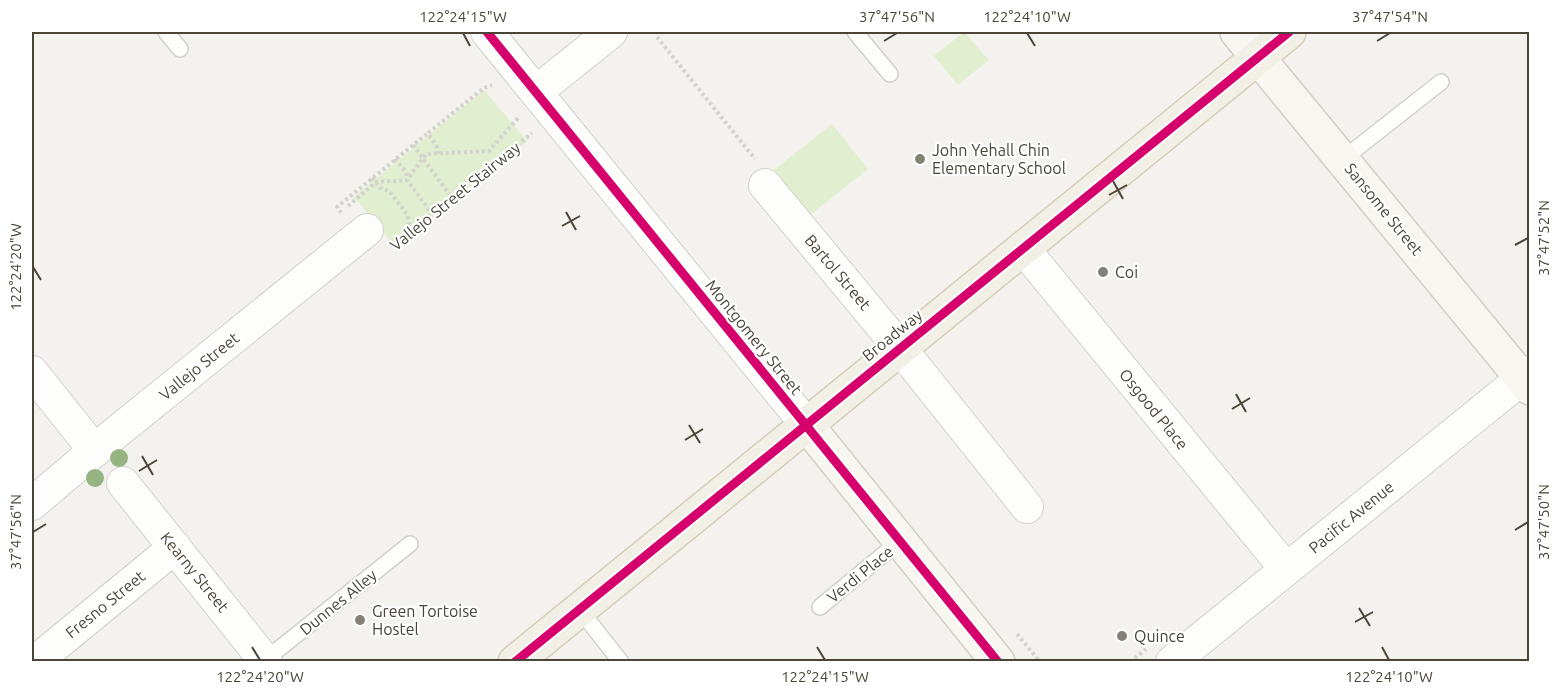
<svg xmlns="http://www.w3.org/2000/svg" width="1561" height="693" font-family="Ubuntu,sans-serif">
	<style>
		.green { fill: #e1eecf }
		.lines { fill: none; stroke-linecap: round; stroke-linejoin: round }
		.lane-casing { stroke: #d2d0cb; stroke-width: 18 }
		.street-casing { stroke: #d2d0cb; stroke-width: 34 }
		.secondary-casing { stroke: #d3cfc5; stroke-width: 36 }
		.primary-casing { stroke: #d6cebb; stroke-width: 36 }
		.path { stroke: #d3d2cc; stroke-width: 4; stroke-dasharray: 3 3; stroke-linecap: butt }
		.lane { stroke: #fdfdfc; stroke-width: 15 }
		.street { stroke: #fdfdfc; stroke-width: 32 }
		.secondary { stroke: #f7f6f1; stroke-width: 33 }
		.primary { stroke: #f2efe6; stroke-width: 33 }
		.cycleway-casing { stroke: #fff; stroke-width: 13 }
		.cycleway { stroke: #d6006c; stroke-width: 9 }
		.tree { fill: #96b382 }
		.ticks { fill: none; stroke: #4b4439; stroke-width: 2 }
		.poi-dot { fill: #868178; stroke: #fff; stroke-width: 2 }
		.labels { text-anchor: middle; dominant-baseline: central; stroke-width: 4.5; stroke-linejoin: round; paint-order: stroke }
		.poi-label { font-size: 16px; fill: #4b4439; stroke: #fff; text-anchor: start }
		.street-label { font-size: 16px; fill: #4b4439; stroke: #fff }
		.neatline { fill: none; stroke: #4b4439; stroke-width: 2 }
		.ticks-label { font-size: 15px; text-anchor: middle; fill: #4b4439 }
	</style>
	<rect width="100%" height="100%" fill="#f4f2ee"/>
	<path class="green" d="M964,32l25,28 -31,25 -24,-29z
		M484,90l43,51 -131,107 -42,-51z
		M832,124l36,45 -58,46 -36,-45z"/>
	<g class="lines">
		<defs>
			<path id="lane" d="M166,32l14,17
				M855,32l35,42
				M1343,159l98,-77
				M820,607l81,-67
				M579,609l42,53
				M265,660l145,-116"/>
			<path id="street" d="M487,32l319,392
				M536,92l75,-60
				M765,185l135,163 127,159
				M1023,248l263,321
				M32,372l63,79
				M123,483l143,179
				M32,504l81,-69 254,-205
				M35,662l140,-115
				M1172,662l358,-290"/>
			<path id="secondary" d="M1237,32l293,356
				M806,424l192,238"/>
			<path id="primary" d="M515,662l774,-630"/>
		</defs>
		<use href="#lane" class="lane-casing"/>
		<use href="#street" class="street-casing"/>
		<use href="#secondary" class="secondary-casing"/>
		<use href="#primary" class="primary-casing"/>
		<path class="path" d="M657,37l98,122
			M413,145l39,53
			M438,154l-1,-7 -9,-14 56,-45 8,-3
			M395,159l11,13 1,8 25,34
			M372,178l8,10 9,3 18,23 2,10 4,6
			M348,206l28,-24 31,-2 19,-26 63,-3 29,-33
			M341,213l-4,-6 91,-74
			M391,247l141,-114
			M1017,634l23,28
			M1130,662l16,-13"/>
		<use href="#lane" class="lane"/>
		<use href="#street" class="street"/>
		<use href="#secondary" class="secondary"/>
		<use href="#primary" class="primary"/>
		<defs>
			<path id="cycleway" d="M487,32l511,630
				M515,662l774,-630"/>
		</defs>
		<use href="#cycleway" class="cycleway-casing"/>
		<use href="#cycleway" class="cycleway"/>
	</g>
	<g class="tree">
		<circle cx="119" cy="458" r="9"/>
		<circle cx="95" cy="478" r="9"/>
	</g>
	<path class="ticks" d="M463,33l7,13M1027,33l8,13M884,41l13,-8M1377,41l13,-8M1113,181l10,18M1109,195l18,-10M566,212l10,18M562,226l18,-10M1515,245l13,-7M33,267l8,13M1236,394l10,18M1232,409l18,-11M689,425l11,18M685,440l18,-11M142,456l11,19M139,471l18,-11M1515,530l13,-8M33,532l13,-8M1359,608l11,18M1355,622l18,-10M252,647l8,13M817,647l8,13M1382,647l7,13"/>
	<g class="poi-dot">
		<circle cx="920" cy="159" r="6"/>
		<circle cx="1103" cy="272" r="6"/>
		<circle cx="360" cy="620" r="6"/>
		<circle cx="1122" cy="636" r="6"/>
	</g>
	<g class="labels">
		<g class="poi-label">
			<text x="932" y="150">John Yehall Chin<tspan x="932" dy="18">Elementary School</tspan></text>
			<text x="1115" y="272">Coi</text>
			<text x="372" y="611">Green Tortoise<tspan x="372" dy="18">Hostel</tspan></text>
			<text x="1134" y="636">Quince</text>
		</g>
		<g class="street-label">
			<text transform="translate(455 196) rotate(-39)">Vallejo Street Stairway</text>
			<text transform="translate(1384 209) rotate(51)">Sansome Street</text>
			<text transform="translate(838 272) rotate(50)">Bartol Street</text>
			<text transform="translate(892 335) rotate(-39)">Broadway</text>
			<text transform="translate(754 337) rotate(51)">Montgomery Street</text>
			<text transform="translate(199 366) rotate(-39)">Vallejo Street</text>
			<text transform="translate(1154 409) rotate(51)">Osgood Place</text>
			<text transform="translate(1351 517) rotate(-39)">Pacific Avenue</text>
			<text transform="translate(195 572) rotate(51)">Kearny Street</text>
			<text transform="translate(860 574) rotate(-39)">Verdi Place</text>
			<text transform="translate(338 602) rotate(-39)">Dunnes Alley</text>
			<text transform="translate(105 604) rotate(-39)">Fresno Street</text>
		</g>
	</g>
	<rect width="1561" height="693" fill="none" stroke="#ffffff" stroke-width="66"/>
	<rect x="33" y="33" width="1495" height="627" class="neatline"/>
	<g class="ticks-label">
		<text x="463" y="22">122°24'15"W</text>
		<text x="897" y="22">37°47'56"N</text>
		<text x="1027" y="22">122°24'10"W</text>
		<text x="1390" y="22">37°47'54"N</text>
		<text transform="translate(1544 238) rotate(-90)" y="5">37°47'52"N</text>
		<text transform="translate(16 267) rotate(-90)" y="5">122°24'20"W</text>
		<text transform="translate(1544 522) rotate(-90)" y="5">37°47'50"N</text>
		<text transform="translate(16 532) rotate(-90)" y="5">37°47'56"N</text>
		<text x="260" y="682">122°24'20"W</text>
		<text x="825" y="682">122°24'15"W</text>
		<text x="1389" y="682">122°24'10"W</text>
	</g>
</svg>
